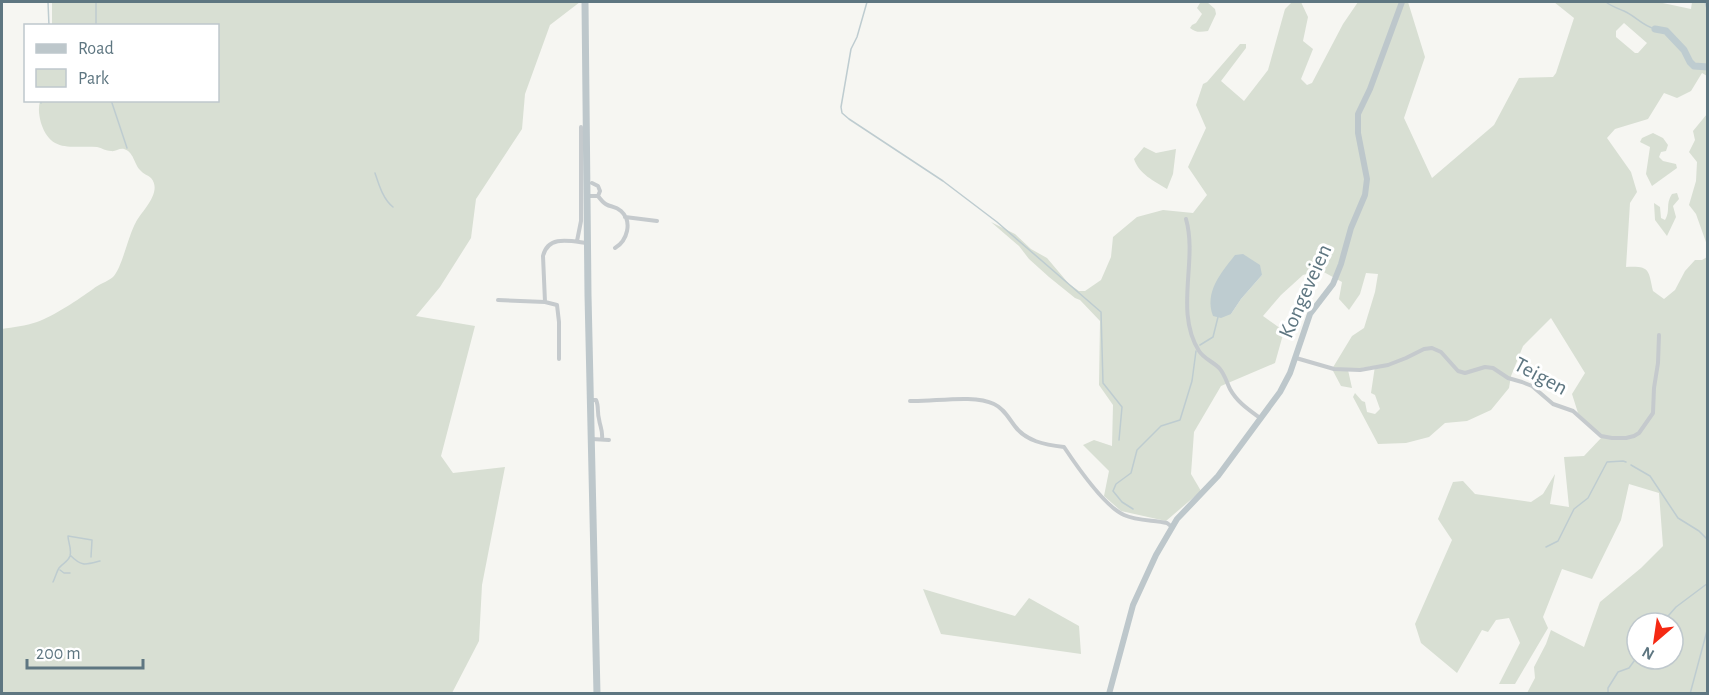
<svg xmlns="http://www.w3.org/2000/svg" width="1709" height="695" font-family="'Alegreya Sans',sans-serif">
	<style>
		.green { fill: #d8dfd3; fill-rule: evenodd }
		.water { fill: #beccd0 }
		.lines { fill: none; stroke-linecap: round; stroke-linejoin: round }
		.stream { stroke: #beccd0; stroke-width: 1.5 }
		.river { stroke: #beccd0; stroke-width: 7 }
		.minor { stroke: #c5cacd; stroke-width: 4 }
		.secondary { stroke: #bdc7cb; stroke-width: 6 }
		.trunk { stroke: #bdc7cb; stroke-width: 7 }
		.labels { text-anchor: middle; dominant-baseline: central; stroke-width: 6; stroke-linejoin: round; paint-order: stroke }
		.street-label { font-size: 22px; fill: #5e7681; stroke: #fff }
	</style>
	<rect width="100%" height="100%" fill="#f6f6f2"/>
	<path class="green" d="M52,2h528l-30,23 -25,69 -3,35 -46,70 -5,39 -31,49 -24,29 59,10 -34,130 12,17 52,-6 -23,118 -3,56 -27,52h-450v-364c11,-2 24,-3 35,-7 17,-6 42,-23 56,-33 6,-5 14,-7 20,-12 9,-9 15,-41 23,-55 6,-11 27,-30 15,-44 -3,-3 -8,-4 -11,-8 -6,-6 -6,-18 -16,-21 -5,-1 -9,3 -13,2 -5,0 -9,-3 -14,-4 -25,-2 -46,7 -56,-24 -2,-8 -3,-14 -1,-22l178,-1v-74l-166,-1z
		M1207,2l8,7 1,5 -8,17c-7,1 -12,2 -18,-3l2,-3 4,-2 6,-9 -5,-6 3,-5z
		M1292,2h9l7,15 -5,24 10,8 -12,30 6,6 5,-2 31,-59 15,-22h50l17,55 -21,61 28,60 62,-53 25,-47 34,-1 3,-4 18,-55 -20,-16h104l33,7 1,-7h15v74l-5,-3 -11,18 -14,7 -13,-5 -16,26 -33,10 -8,9 24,34 6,20 -7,11 -4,64c24,-1 22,2 27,24l11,8 11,-9 10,-19 10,-11h7l5,-3v-4v440h-180l8,-15 -1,-11 12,-23 5,-14 33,17 16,-45 41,-34 22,-22 -4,-53 -30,-9 -8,36 -29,59 -30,-10 -19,48 5,11 -33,56h-16l21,-41 -11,-25 -13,2 -8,12 -6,-2 -25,43 -36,-30 -6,-19 37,-84 -14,-21 15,-37 10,-1 12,13 56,8 12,-8 12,-20 -5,30 19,3 -5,-50 20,-1 18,-19 -24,-24 -6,-19 13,-21 -34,-55 -28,28 -12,30 -2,12 -18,22 -24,11 -22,2 -16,14 -23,6 -28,1 -25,-47 2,-4 7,8 3,1 2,10 8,2 5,-5 -5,-14 -4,-2 4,-27 -27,4 4,18 -11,-2 -9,-17 20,-33 12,-8 11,-36 3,-18 -12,-1 -6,21 -11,16 -10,-11 3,-17 -22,-12 -17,5 -22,20 -18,21 21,15 -9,32 -54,23 -27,46 -3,42 10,17 -35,30 -45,-10 -17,-15 5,-25 -26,-26 11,-5 18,6 1,-41 -14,-20 1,-64 -20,-21 -5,-2 -26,-21 -20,-18 -10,-13 -28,-24 24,12 16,15 16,9 22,26 10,7h6l16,-11 10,-23 2,-20 24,-20 26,-7 30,3 14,-18 -19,-28 18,-39 -10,-23 7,-21 4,-2 33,-38h6v4l-25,33 23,20 24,-31 17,-61zM1624,23l23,20 -9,10h-3l-19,-16v-6zM1235,256l27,19 -21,24 -10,15zM1637,623h36v36h-36z
		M1707,114v131l-11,-31 -7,-9 7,-24 1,-19 -8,-10 6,-12 -2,-9z
		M1653,133l10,5 5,7 -2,6 -5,1 -2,5 4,4 13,3 1,4 -25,18 -6,-12 4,-27 -10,-5 2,-4z
		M1144,147l12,6 20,-4 -3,25 -6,15c-13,-8 -28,-15 -33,-30z
		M1677,193l2,6 -6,7 3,11 -9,19 -12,-16 -1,-17 6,4 1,11 4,2c6,-10 0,-15 7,-26z
		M923,589l92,27 14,-18 50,28 2,28 -140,-20z"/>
	<path class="water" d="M1243,254l17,11 2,10 -21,24 -10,15 -10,4 -8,-2c-9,-24 8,-43 22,-61z"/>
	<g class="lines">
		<path class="stream" d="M48,2l1,24
			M96,2v24
			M867,2l-10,35 -6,12 -10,58 1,6 7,6 94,62 54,41 104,90 2,71 19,24 -3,33
			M1606,2c5,4 11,6 18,9 13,6 17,14 31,18
			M1705,2l3,10
			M111,100l16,48
			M41,103v-3
			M375,173c4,12 8,26 18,34
			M1200,345l13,-8 5,-20
			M1631,465l19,11 28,42 21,13 9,9
			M1133,509l-11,-7 -9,-11 3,-7 15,-11 6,-23 24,-24 19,-6 12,-39 4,-30
			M1546,547l12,-6 16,-32 14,-11 19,-36 16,-1 3,1
			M70,555c12,12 15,10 30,6
			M60,570l4,3h6
			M53,582c2,-4 4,-11 6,-14 4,-5 9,-6 11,-12 2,-8 -2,-13 -2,-20l24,4 -1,17
			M1662,623l14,-16 32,-24
			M1608,694v-6l10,-16 11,-4 8,-11
			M1690,694l18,-67"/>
		<path class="river" d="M1655,29l11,2 18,19 6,12 4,4 14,1"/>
		<path class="minor" d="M592,183l6,3 2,5 -2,5
			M588,196h10c11,15 14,7 23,15 12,11 6,30 -6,37
			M625,217l32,4
			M1186,219c12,42 -12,92 13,132 5,8 15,11 21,18 5,6 7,14 10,20 7,13 19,21 30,29
			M577,241l4,-20v-94
			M498,300l47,2 12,3 2,17v37
			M545,302l-2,-46c5,-21 27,-15 44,-13
			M1296,358l38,11 26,1 28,-5 18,-7 18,-9 8,-1 9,4 17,19 7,2 20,-6 8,1 15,10 14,4 10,4 21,18 20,7 28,25 11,2h14l8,-2 5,-3 14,-20 1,-25 4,-25 1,-28
			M591,400h5c3,6 1,12 3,19 1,8 4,11 3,20
			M910,401c23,1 64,-7 84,3 9,4 14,13 20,21 11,16 31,20 50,22 12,18 40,59 60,68 13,6 29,5 43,8l5,4
			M592,439l17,1"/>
		<path class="secondary" d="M1109,694l24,-89 23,-50 21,-36 41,-43 62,-84 10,-19 20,-59 23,-30 8,-20 10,-36 14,-33 2,-16 -9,-46v-19l12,-25 32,-87"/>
		<path class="trunk" d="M585,2l3,293 9,399"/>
	</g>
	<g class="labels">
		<g class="street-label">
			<text transform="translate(1305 291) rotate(-66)">Kongeveien</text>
			<text transform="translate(1541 376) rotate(28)">Teigen</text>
		</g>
	</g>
	<rect width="1709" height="695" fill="none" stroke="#5e7681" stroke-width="6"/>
	<rect x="24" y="24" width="195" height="78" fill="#ffffff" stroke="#bfc8cd" stroke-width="1.5"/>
	<rect x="36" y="44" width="30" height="9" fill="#bdc7cb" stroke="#bfc8cd" stroke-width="1.5"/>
	<text x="78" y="54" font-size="18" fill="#5e7681">Road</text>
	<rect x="36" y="69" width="30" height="18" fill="#d8dfd3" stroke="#bfc8cd" stroke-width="1.5"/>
	<text x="78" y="84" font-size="18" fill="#5e7681">Park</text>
	<g transform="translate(1655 641) rotate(209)"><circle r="28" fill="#ffffff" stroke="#bfc8cd" stroke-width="1.5"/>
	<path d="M0-4.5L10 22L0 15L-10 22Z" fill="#f52913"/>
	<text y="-9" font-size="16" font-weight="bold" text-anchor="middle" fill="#5e7681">N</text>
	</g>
	<path d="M27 659v9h116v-9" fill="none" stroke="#5e7681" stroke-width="3"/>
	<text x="36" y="659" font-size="18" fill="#5e7681" stroke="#ffffff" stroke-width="4.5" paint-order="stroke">200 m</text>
</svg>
